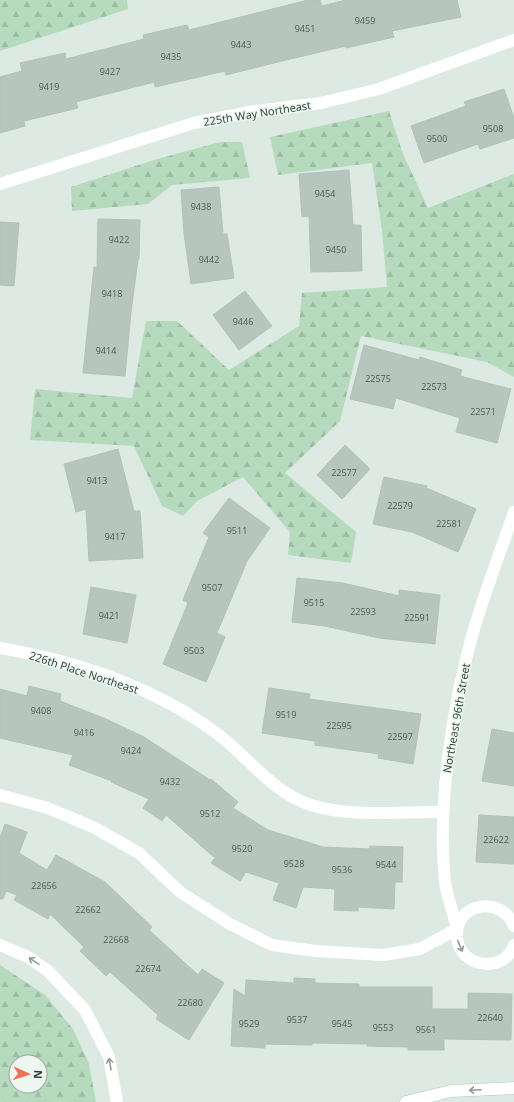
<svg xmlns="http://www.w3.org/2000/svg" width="514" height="1102" font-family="'Open Sans',sans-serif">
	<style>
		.forest { fill: url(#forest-firs); fill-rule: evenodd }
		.building { fill: #b6c6bf; stroke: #b0c2b9 }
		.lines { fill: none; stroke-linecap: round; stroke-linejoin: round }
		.secondary-casing { stroke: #b0c8be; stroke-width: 13 }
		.lane { stroke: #fff; stroke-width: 12 }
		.street { stroke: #fff; stroke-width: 12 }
		.secondary { stroke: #fff; stroke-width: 12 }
		.oneway { stroke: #8f9c98 }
		.labels { text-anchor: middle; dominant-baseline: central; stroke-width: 3; stroke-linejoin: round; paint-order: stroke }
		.number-label { font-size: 9px; fill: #455c54 }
		.street-label { font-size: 11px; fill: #1f3830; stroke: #edf6f1 }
	</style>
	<defs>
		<pattern id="forest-firs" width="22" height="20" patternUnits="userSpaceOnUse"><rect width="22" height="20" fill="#b6dabd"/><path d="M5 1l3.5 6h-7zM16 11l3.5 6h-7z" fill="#9cbca3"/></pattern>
	</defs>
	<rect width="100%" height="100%" fill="#dde9e3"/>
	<path class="forest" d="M0,0h127l1,9 -128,42z
		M389,111l14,43 25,54 86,-34v203l-27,-15 -126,-26 -21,85 -55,52 71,59 -5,31 -63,-8 2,-23 -47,-55 -46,24 -14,15 -21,-10 -28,-60 -104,-6 5,-51 97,9 14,-77h31l52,49 70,-44 3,-33 85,-6 -5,-57 -10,-67 -94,12 -8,-38z
		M220,142h22l8,36 -78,7 -24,19 -76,7 -1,-24 83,-27z
		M0,965l45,30 28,34 16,35 7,38h-96zM16,1062h24v24h-24z"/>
	<path class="building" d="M308,0h12l2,6 24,-6h111l4,17 -69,14 2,6 -48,11v-2l-56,13 -64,16 -1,-4 -70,16 -1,-5 -78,20 2,6 -54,13 1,5 -25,7v-56l22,-6 -2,-8 45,-10 1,6 78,-20 -1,-4 44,-10 2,5z
		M504,89l10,29v20l-34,11 -2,-5 -54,19 -13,-37 55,-20 -2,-4z
		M349,170l4,55h8l1,46 -51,1 -2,-56 -7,1 -3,-43z
		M219,187l4,47h4l7,44 -43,6 -7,-51 -3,-43z
		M98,219l42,1 -1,39h-1l-7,53 -6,64 -42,-3 11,-106h3z
		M0,222l19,1 -5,63 -14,-1z
		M245,291l27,35 -33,24 -26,-35z
		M364,345l55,15 1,-3 42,13 -2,6 51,13 -14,54 -41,-11 4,-14 -64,-20 -3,11 -43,-10z
		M345,445l25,24 -28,30 -25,-24z
		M118,449l16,62h6l3,47 -54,3 -3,-52 -10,3 -12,-48z
		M384,477l43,9 -1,2 50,21 -18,43 -46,-20 -39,-8z
		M229,498l41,30 -23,33 -30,72 8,4 -19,45 -43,-18 25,-61 -5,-3 26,-63 -6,-4z
		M297,578l46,5 56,13v-6l41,5 -5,49 -56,-6 -54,-12 -33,-4z
		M91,587l45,8 -9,48 -44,-9z
		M29,686l32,8 -1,7 46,18 38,18 66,43 1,-1 27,23 -5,6 35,22 55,17 47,2v-3l33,1 -1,35h-7l-1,27 -36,-2v4l-24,-1 1,-21 -32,-2 -7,21 -23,-8 6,-17 -33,-11 -6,9 -29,-18 4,-5 -49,-43 -4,6 -19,-13 6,-9 -38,-17 1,-1 -43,-16 4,-10 -73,-17v-49l27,7z
		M269,688l41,6 -1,5 112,15 -8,50 -35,-6 1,-4 -64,-9v-4l-53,-8z
		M492,729l22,4v53l-32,-5z
		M479,815l35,2v47l-38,-2z
		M5,824l22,8 -8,21 28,17 9,-15 49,27 47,45 -3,3 49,45 4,-6 22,14 -35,57 -33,-21 2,-4 -48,-43 -4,4 -26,-25 4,-4 -34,-33 -2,5 -34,-19 3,-5 -11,-4 -3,8h-3v-61z
		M294,978l21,1v4l44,1v3h73v22h36v-16l44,1 -1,46 -67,-1v11h-36v-3l-41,-1v-2l-55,-1v2l-47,-1v4l-34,-2 3,-57 11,7 1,-16 48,3z"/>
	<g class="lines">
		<defs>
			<path id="secondary" d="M406,1102l45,-11 63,-3"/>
		</defs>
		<use href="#secondary" class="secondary-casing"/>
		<path class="lane" d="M0,795l48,13 47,20 44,25 41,39 50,32 42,21 43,6 68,4 37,-6 37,-20"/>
		<path class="street" d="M0,184l194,-61 61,-12 66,-8 58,-14 135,-49
			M0,648c75,13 153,39 215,84 33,24 56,60 96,73 41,13 89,6 132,7
			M514,926c-13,-32 -60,-23 -57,12 3,30 48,36 57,7
			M457,929c-3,-15 -10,-32 -12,-47 -8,-76 7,-173 27,-246 12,-42 28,-83 42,-124
			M0,945l28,12 20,14 37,39 24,47 8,45"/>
		<use href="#secondary" class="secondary"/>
	</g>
	<defs><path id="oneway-shaft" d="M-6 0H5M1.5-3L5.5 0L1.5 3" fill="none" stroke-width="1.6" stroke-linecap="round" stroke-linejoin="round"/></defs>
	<g class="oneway">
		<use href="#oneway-shaft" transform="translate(460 946) rotate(67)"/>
		<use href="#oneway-shaft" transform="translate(34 961) rotate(-146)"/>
		<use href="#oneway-shaft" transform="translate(110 1064) rotate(-100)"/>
		<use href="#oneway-shaft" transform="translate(475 1090) rotate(177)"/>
	</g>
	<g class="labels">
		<g class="number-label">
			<text x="365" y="20">9459</text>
			<text x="305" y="28">9451</text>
			<text x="241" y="44">9443</text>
			<text x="171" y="56">9435</text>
			<text x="110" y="71">9427</text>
			<text x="49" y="86">9419</text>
			<text x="493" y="128">9508</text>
			<text x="437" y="138">9500</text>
			<text x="325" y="193">9454</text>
			<text x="201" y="206">9438</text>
			<text x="119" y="239">9422</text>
			<text x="336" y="249">9450</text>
			<text x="209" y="259">9442</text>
			<text x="112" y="293">9418</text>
			<text x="243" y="321">9446</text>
			<text x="106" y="350">9414</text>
			<text x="378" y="378">22575</text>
			<text x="434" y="386">22573</text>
			<text x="483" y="411">22571</text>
			<text x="344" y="472">22577</text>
			<text x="97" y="480">9413</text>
			<text x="400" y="505">22579</text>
			<text x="449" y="523">22581</text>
			<text x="237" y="530">9511</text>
			<text x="115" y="536">9417</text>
			<text x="212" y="587">9507</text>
			<text x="314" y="602">9515</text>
			<text x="363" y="611">22593</text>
			<text x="109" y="615">9421</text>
			<text x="417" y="617">22591</text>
			<text x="194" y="650">9503</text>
			<text x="41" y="710">9408</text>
			<text x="286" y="714">9519</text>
			<text x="339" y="725">22595</text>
			<text x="84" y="732">9416</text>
			<text x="400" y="736">22597</text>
			<text x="131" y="750">9424</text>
			<text x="170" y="781">9432</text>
			<text x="210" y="813">9512</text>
			<text x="496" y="839">22622</text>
			<text x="242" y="848">9520</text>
			<text x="294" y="863">9528</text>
			<text x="386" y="864">9544</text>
			<text x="342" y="869">9536</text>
			<text x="44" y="885">22656</text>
			<text x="88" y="909">22662</text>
			<text x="116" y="939">22668</text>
			<text x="148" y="968">22674</text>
			<text x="190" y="1002">22680</text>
			<text x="490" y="1017">22640</text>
			<text x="297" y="1019">9537</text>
			<text x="249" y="1023">9529</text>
			<text x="342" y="1023">9545</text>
			<text x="383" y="1027">9553</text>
			<text x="426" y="1029">9561</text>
		</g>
		<g class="street-label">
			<text transform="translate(257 113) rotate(-9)">225th Way Northeast</text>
			<text transform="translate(84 672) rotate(18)">226th Place Northeast</text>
			<text transform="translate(456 718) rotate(-80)">Northeast 96th Street</text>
		</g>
	</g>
	<g transform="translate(28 1074) rotate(93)"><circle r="19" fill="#edf6f1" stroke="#9baaa4"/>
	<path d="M0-3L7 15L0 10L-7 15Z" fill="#f07054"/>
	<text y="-6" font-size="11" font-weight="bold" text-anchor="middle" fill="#1f3830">N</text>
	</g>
</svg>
